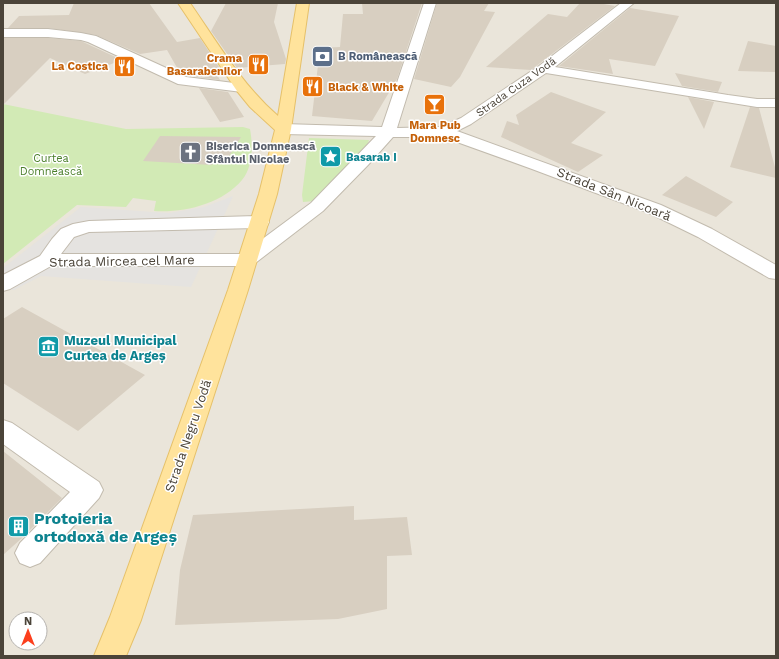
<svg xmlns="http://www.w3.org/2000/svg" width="779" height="659" font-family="'Work Sans',sans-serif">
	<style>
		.residential { fill: #eae5da; fill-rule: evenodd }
		.green { fill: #d2eab5 }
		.parking { fill: #e5e3e0 }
		.building { fill: #d8cfc1 }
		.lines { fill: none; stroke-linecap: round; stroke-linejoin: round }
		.minor-casing { stroke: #c2bbae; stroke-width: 2 }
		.major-casing { stroke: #e6c16a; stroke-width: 2 }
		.minor { fill: #fff; fill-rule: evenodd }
		.major { fill: #ffe39c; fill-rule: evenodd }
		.labels { text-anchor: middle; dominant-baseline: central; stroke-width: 3; stroke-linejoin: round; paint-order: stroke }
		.far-service-label { font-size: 11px; font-weight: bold; fill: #4e5e75; stroke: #fff; text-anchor: start }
		.far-food-label { font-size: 11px; font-weight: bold; fill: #c56008; stroke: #fff; text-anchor: end }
		.far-street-label { font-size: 11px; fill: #4b4439; stroke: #fff }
		.far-worship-label { font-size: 11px; font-weight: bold; fill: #5b616d; stroke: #fff; text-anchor: start }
		.far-culture-label { font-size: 11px; font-weight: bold; fill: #0d838f; stroke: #fff; text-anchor: start }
		.far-park-label { font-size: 11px; fill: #4a7f2a; stroke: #fff }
		.street-label { font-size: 13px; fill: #4b4439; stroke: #fff }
		.culture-label { font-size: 13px; font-weight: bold; fill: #0d838f; stroke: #fff; text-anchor: start }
		.near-culture-label { font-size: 16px; font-weight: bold; fill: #0d838f; stroke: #fff; text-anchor: start }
	</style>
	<rect width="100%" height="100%" fill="#f6f3ec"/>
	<path class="residential" d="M3,3h773v653h-773zM16,619h24v24h-24z"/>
	<path class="green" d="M3,104l123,25 117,-2 7,2c3,16 3,38 -8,51 -20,24 -58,33 -88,31l2,-10 -23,-3 -7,9 -49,-2 -74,59z
		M309,138l60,2 -2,6 -52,55 -12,1 -1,-7z"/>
	<path class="parking" d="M233,196l-42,91 -150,-11 -27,14 -11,-1v-21l78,-61 88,6 35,-6z"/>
	<path class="building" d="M74,3h75l28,39 23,-4 21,32h-7l6,10 -28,-4 -3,-4 -9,1 -13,-23 -27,4 -44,-19 -48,-7h-40l11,-12 50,-1z
		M226,3h52l-4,19 12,37 -1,5 -48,4 -26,-37z
		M362,3h60l-25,76 -25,42 -60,-5 8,-68 20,-1 3,-33h20z
		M437,3h52l-5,8 11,1 -35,65 -9,10 -37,-8z
		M580,3h18l17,3 -84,64 -45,-3 62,-53 19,3z
		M630,8l49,8 -24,50 -46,-7 4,15 -54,-8z
		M3,38h45l33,3 41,19 -37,14 -35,-16 -47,47z
		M748,41l28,5v26l-38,-1z
		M675,73l47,9 -4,10 -36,-6z
		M199,88l29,4 16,25 -24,5z
		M551,92l55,20 -35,31 32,12 -25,17 -77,-35 6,-16 12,4 -3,-10z
		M688,97l26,5 -10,27z
		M750,107l9,1 17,63v7l-46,-11z
		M160,136l81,1 -13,21 -17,7 -68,-4z
		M686,176l47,26 -17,15 -54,-22z
		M22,307l123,68 -67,56 -75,-48v-64z
		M3,451l59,47 -40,40 -19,17z
		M354,506v14l53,-3 5,38 -25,1v53l-49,10 -163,6 5,-55 13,-55z"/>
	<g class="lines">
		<defs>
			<path id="minor" d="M424,3h12l-39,125 44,-1 20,-9 78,-52 82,-63h13l-79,64 173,28 29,4h19v8h-19l-211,-34 -75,51 -14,7 204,74 51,24 64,36v14l-7,-1 -71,-41 -49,-24 -117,-44 -89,-32h-50l-25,28 -45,46 -69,53 -7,2h-196l-41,23 -7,2v-16l37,-19 12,-17 9,-10 12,-5 16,-3 171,-5 7,2 2,4 -2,4 -7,2 -171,4 -15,5 -13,17h181l69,-51 65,-67 -93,-2 -5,-2 -3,-3 3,-3 5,-2 99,3z
				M3,29h45l33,4 15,3 90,41 56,7 5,1 2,3 -2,3 -5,1 -64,-8 -90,-42 -7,-2 -33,-3h-45z
				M3,420l9,3 87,59 4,8 -4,8 -59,65 -10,4 -10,-4 -5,-10 5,-10 50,-51 -67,-48z"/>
			<path id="major" d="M178,3h12c27,39 52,82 88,113l19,-113h12l-18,126 -14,65 -29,96 -107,330 -15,36h-32l16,-39 118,-327 31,-96 16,-64 -25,-23 -13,-16z"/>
		</defs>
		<use href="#minor" class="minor-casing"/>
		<use href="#major" class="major-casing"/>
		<use href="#minor" class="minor"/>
		<use href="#major" class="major"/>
	</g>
	<defs>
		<symbol id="bank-square" viewBox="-11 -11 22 22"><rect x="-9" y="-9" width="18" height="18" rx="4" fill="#5c6f8a" stroke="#fff"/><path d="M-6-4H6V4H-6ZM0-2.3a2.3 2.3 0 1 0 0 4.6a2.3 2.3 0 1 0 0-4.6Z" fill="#fff"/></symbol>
		<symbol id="restaurant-square" viewBox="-11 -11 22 22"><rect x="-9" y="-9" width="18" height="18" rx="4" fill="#e8710a" stroke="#fff"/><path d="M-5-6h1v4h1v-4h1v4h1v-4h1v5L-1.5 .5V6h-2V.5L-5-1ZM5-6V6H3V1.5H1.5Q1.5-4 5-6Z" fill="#fff"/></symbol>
		<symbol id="bar-square" viewBox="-11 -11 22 22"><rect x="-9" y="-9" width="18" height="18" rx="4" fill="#e8710a" stroke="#fff"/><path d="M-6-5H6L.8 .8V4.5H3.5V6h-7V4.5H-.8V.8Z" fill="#fff"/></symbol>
		<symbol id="church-square" viewBox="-11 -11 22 22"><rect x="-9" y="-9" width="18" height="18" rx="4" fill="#6b7280" stroke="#fff"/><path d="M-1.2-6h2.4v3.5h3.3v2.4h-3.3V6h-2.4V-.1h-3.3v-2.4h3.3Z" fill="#fff"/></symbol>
		<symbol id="sight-square" viewBox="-11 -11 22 22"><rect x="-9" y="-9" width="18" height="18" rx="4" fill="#0f9aa8" stroke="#fff"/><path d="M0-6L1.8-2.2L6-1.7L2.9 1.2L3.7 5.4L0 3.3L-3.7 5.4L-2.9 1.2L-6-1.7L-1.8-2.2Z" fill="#fff"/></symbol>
		<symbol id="museum-square" viewBox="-11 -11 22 22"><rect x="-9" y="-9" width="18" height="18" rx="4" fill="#0f9aa8" stroke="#fff"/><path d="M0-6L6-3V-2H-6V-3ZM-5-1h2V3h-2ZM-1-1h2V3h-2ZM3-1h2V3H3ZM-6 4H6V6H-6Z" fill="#fff"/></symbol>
		<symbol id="building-square" viewBox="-11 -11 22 22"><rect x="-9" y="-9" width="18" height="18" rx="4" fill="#0f9aa8" stroke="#fff"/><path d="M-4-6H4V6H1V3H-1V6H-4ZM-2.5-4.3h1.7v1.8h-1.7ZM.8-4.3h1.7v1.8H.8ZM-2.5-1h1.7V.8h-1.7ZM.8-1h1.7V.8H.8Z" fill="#fff"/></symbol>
	</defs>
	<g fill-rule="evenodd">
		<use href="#bank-square" x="310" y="44" width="25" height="25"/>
		<use href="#restaurant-square" x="246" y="52" width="25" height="25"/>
		<use href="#restaurant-square" x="112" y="54" width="25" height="25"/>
		<use href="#restaurant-square" x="300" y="74" width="25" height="25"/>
		<use href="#bar-square" x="422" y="92" width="25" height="25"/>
		<use href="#church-square" x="178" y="140" width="25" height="25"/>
		<use href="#sight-square" x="318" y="144" width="25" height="25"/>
		<use href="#museum-square" x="36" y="334" width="25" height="25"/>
		<use href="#building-square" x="6" y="514" width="25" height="25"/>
	</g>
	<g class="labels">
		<g class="far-service-label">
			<text x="338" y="56">B Românească</text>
		</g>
		<g class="far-food-label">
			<text x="242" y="58">Crama<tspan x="242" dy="13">Basarabenilor</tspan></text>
			<text x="108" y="66">La Costica</text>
			<text x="328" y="87" text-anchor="start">Black &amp; White</text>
			<text x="435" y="125" text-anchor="middle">Mara Pub<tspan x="435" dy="13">Domnesc</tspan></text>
		</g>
		<g class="far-street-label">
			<text transform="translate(516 87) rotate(-35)">Strada Cuza Vodă</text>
		</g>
		<g class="far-worship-label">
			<text x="206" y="146">Biserica Domnească<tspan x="206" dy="13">Sfântul Nicolae</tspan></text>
		</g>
		<g class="far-culture-label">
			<text x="346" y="157">Basarab I</text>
		</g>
		<g class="far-park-label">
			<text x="51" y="158">Curtea<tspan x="51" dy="13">Domnească</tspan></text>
		</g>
		<g class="street-label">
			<text transform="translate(614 194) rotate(22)">Strada Sân Nicoară</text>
			<text transform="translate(122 261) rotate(-1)">Strada Mircea cel Mare</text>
			<text transform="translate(188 436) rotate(-71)">Strada Negru Vodă</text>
		</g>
		<g class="culture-label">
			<text x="64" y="340">Muzeul Municipal<tspan x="64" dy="15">Curtea de Argeș</tspan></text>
		</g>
		<g class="near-culture-label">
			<text x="34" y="518">Protoieria<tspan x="34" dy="18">ortodoxă de Argeș</tspan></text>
		</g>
	</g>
	<rect width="779" height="659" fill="none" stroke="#4b4439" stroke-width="8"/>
	<g transform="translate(28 631)"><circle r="19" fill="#ffffff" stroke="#b7b4b0"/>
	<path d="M0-3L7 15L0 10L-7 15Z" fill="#fc3f1d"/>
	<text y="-6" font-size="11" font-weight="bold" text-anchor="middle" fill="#4b4439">N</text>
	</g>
</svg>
